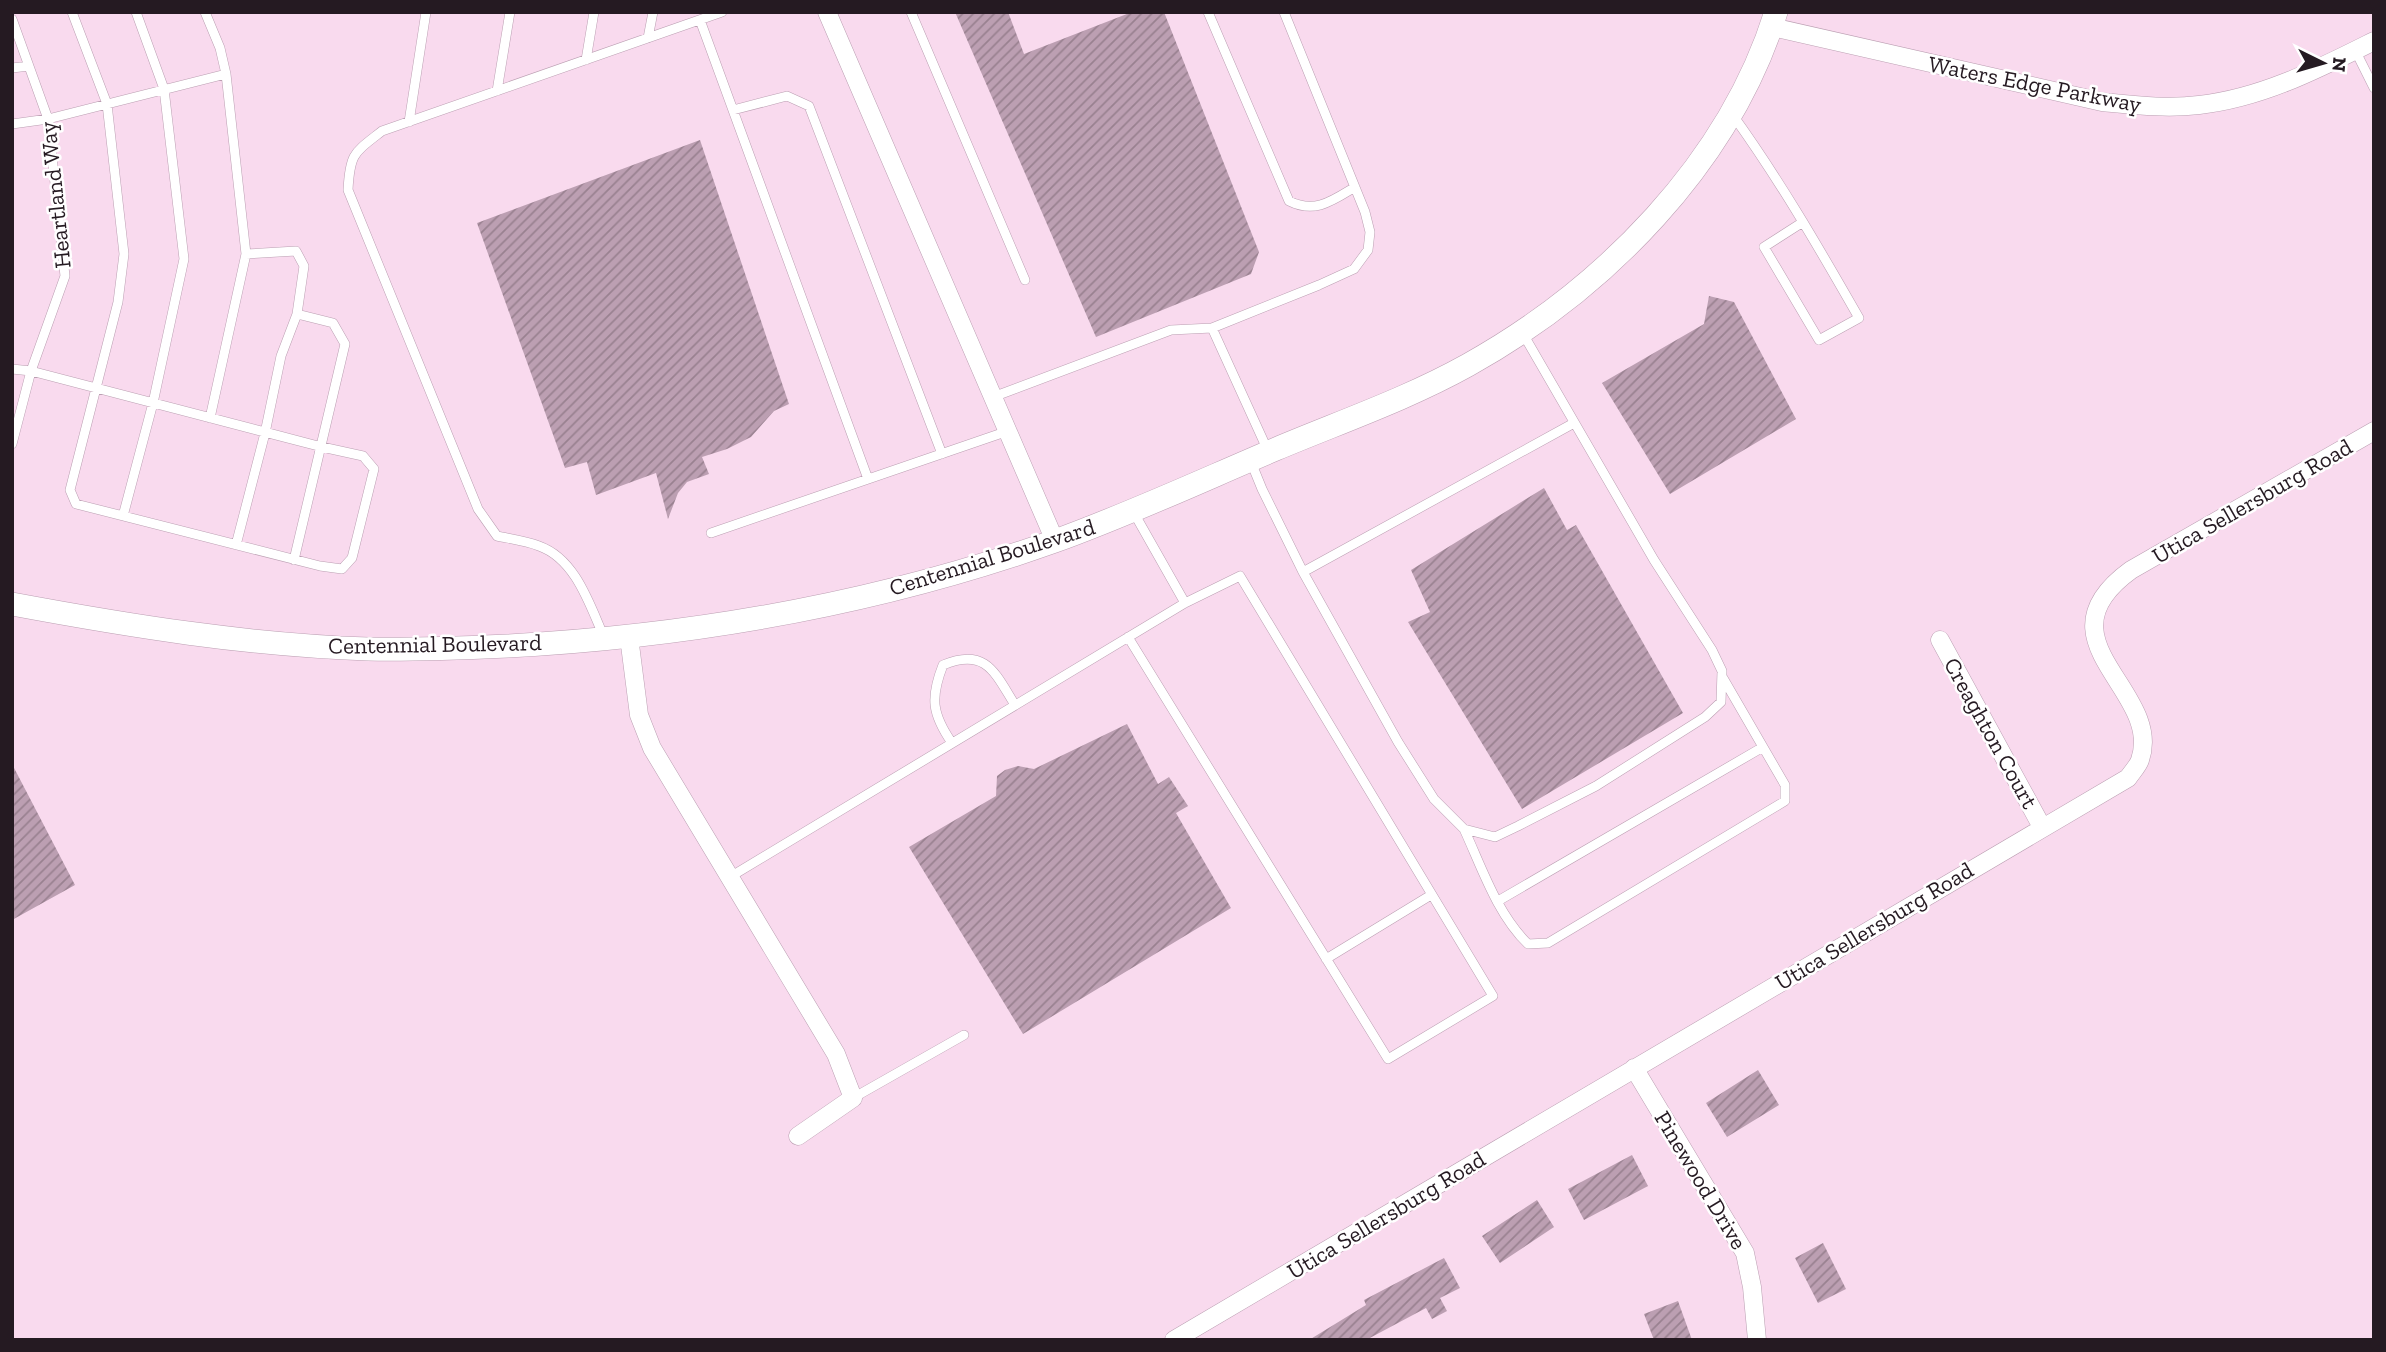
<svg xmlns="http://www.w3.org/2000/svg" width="2386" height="1352" font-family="'Zilla Slab',serif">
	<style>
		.building { fill: url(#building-hatch) }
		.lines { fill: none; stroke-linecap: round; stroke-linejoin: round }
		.service-casing { stroke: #bb9fb2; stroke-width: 10 }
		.minor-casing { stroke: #bb9fb2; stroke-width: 19 }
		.tertiary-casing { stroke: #bb9fb2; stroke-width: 24 }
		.service { stroke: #fff; stroke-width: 9 }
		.minor { stroke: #fff; stroke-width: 18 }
		.tertiary { stroke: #fff; stroke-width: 23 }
		.labels { text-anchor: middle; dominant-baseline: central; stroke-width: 5; stroke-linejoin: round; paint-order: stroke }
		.street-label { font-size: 23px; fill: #251a22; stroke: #fff }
	</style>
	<defs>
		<pattern id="building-hatch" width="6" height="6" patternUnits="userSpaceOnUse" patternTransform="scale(1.75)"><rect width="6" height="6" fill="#bc9fb2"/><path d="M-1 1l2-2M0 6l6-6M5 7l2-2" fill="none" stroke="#998190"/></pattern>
	</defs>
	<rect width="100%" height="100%" fill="#f9daee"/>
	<path class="building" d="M955,12h53l16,42 108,-42h32l95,240 -8,22 -155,63z
		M700,140l89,264 -15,7 -23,26 -24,12 -25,8 7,17 -22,8 -9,11 -10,26 -12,-46 -60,22 -9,-33 -22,6 -88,-245z
		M1709,296l25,6 62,117 -126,75 -68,-111 102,-59z
		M1544,488l23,42 9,-5 107,188 -161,96 -114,-187 22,-10 -19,-42z
		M1127,724l31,60 11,-7 19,29 -12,7 55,95 -208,126 -114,-187 87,-51 1,-20 8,-6 13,-4 16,3z
		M12,764l63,121 -63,35z
		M1758,1070l21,35 -52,32 -21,-34z
		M1632,1155l16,31 -64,34 -16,-31z
		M1537,1200l17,27 -54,36 -18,-27z
		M1823,1243l23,46 -28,14 -23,-45z
		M1444,1258l16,30 -20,10 7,13 -15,8 -6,-11 -60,32h-57l57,-35 -2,-5z
		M1678,1301l14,39h-38l-10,-26z"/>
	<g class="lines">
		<defs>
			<path id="service" d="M205,12l15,36 6,26 20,180 -36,164
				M911,12l114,268
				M1208,12l81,189c26,13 43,0 66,-14
				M12,19l36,100 17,157 -34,95 291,76 41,9 11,13 -22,89 -10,11 -22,-3 -244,-62 -6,-14 48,-188 6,-48 -17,-150 -35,-92
				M700,20l168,459
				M648,38l5,-26
				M2355,50l19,38
				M586,60l8,-48
				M12,68l17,-2
				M497,91l13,-79
				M733,110l54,-14 22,10 133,348
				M1732,114c47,65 87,134 127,204l-40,22 -55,-93 39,-25
				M409,122l17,-110
				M12,124l36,-5 178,-45
				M246,254l50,-3 8,15 -7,48 36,9 12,21 -51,216
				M12,369l19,2 -19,73
				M993,397l178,-67 41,-2
				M1268,451l-56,-123 107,-43 35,-16 14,-19 2,-18 -5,-20 -81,-200
				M1251,462l11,27 41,83 95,170 36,57 30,30 31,8 23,-11 78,-40 109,-69 16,-15 1,-31 -10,-21 -58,-90 -132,-228
				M1134,513l51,90
				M123,516l30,-113 31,-144 -20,-170 -28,-77
				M711,533l297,-102
				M236,545l29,-112 16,-77 16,-42
				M1303,572l271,-149
				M604,637c-14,-31 -28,-78 -65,-91 -13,-5 -28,-7 -42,-10l-19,-27 -130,-319c2,-37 6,-37 34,-59l340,-119
				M952,743c-20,-29 -22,-45 -9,-78 43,-18 52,8 72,40
				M1464,829c18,39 33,85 64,115l20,-1 237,-142v-16l-62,-107
				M730,877l455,-274 55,-27 253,420 -105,63 -260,-422
				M1498,901l265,-154
				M1326,959l105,-64
				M853,1098l111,-63"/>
			<path id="minor" d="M827,12l228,529
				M1772,27l330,75c32,3 64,7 97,3 63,-7 119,-36 175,-64
				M629,637l10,78 13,33 184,306 17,44 -55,38
				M1940,640l102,187
				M1634,1068l111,185 7,34 5,53
				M1174,1340l954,-562c4,-6 10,-12 12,-18 24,-70 -107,-119 -9,-190l243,-139"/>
			<path id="tertiary" d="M12,604c118,22 236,41 356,45 47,1 94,-1 140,-3 185,-10 372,-43 547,-105 75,-27 148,-61 221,-92 64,-27 131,-50 192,-84 136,-76 261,-202 308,-353"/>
		</defs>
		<use href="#service" class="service-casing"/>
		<use href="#minor" class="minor-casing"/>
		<use href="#tertiary" class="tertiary-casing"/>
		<use href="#service" class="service"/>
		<use href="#minor" class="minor"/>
		<use href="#tertiary" class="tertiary"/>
	</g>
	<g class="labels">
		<g class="street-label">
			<text transform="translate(2035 84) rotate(11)">Waters Edge Parkway</text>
			<text transform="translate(55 195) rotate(-96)">Heartland Way</text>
			<text transform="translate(2252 501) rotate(-30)">Utica Sellersburg Road</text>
			<text transform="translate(992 557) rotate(-17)">Centennial Boulevard</text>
			<text transform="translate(435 644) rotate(-1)">Centennial Boulevard</text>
			<text transform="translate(1991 733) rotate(61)">Creaghton Court</text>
			<text transform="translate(1874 926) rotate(-31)">Utica Sellersburg Road</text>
			<text transform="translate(1701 1180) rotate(59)">Pinewood Drive</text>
			<text transform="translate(1386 1215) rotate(-31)">Utica Sellersburg Road</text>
		</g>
	</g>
	<rect width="2386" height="1352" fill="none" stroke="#251a22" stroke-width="28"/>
	<g transform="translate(2323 63) rotate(95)" stroke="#ffffff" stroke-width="5" paint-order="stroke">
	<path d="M0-5L12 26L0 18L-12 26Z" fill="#251a22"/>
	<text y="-10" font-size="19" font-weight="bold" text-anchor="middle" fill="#251a22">N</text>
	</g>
</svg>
